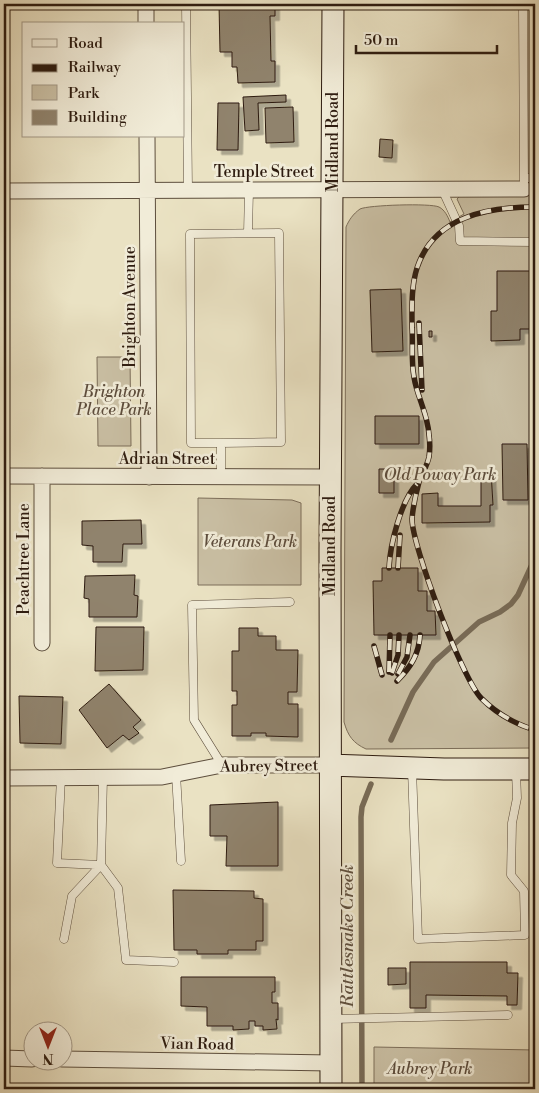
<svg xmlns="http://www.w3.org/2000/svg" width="539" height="1093" font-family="'Libre Bodoni',serif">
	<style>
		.green { fill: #cac0a5; stroke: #7c6e5a }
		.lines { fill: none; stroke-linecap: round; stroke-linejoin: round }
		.stream { stroke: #786b57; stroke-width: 5.5 }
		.building { fill: #90836d; stroke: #2e1c10; filter: url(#shadow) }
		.lane-casing { stroke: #5d4e3d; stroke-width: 9 }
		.street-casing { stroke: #5d4e3d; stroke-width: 17 }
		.secondary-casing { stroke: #2e1c10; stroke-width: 23 }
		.lane { stroke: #f1ecd8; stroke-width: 8 }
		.street { stroke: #f1ecd8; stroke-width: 15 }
		.secondary { stroke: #f1ecd8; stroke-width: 21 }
		.rail-casing { stroke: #2e1c10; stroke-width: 5.5 }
		.rail { stroke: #f1ecd8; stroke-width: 4; stroke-dasharray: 11; stroke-linecap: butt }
		.labels { text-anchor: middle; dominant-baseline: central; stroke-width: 5; stroke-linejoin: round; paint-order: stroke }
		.street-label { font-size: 16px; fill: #2e1c10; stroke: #f1ecd8 }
		.park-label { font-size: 16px; font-style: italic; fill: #5d4d3d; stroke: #f1ecd8 }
		.water-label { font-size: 18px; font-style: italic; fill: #60503f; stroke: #f1ecd8 }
	</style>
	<defs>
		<filter id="shadow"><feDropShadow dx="4.5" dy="4.5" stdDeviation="0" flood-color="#0004"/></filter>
	</defs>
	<rect width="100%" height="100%" fill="#eae2c3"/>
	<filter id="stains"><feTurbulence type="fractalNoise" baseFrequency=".004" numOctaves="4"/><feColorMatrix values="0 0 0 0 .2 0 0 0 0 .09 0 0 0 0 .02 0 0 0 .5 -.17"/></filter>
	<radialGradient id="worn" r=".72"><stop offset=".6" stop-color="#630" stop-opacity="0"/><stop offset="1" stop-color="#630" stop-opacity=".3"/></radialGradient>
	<path class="green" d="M535,183v565l-169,1c-13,-6 -18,-13 -22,-27l2,-495c3,-7 7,-13 14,-18 8,-4 71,-6 79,-2 6,3 9,10 11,15l14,-8 -7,-15 3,-3 67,-2 4,-2z
		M97,357h33l1,89h-33z
		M198,498l94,2 9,3v82h-103z
		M374,1047l161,3v39h-161z"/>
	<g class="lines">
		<path class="stream" d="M391,740l22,-48 21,-30 45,-40 21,-10 11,-8 7,-9 17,-37
			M362,1089l-1,-272 1,-10 9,-23"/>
	</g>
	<path class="building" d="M219,4h56v12h-5l1,45h4v21l-37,1 -1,-16h-5v-15h-12z
		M286,95v7l-28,1 1,27 -14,1 -2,-34z
		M218,103h21l-1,47h-21z
		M293,107l1,35 -28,1 -1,-35z
		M380,139l13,1 -1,18 -13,-1z
		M497,271h38v58h-15v11l-29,1v-30h6z
		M401,289l2,62 -31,1 -2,-62z
		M429,331h3v6h-3z
		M375,416h44v28h-44z
		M502,444h25l1,56h-25z
		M379,469h15v24h-15z
		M481,471h10l2,34h-3v17l-68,1v-29l16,-1v13h43z
		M141,520l1,24h-19l-1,18h-29v-16l-11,-1v-24z
		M382,568h36v23h9v20h8l1,24h-62l-1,-54h9z
		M135,575l-1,20 4,1 -1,21h-48v-18l-5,-1 1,-22z
		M96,627h48l-1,43 -48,1z
		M239,628h19v8h18v14h22l-1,42h-9v12h10v33l-32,-1v-3h-15v3h-19v-31h5v-14h-5v-40h7z
		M109,684l32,36 -8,7 6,6 -10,7 -6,-5 -16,13 -28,-38z
		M19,696l44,1 -2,47 -41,-1z
		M278,802v64h-52l1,-30h-17v-31z
		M173,890l81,1v7l9,1v42h-7v9h-28v4h-31v-4h-23z
		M410,962h97v11h11l-1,32h-10v-9l-81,-1v13h-16z
		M388,968h18v16l-18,1z
		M181,977h94v15h-3v11h6v17l-2,-1 1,10 -14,1v-4h-8v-5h-6v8l-16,1v-4h-26v-19l-26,-1z"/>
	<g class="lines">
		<defs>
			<path id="lane" d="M186,4l2,186
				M523,4l1,185
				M524,178h11
				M442,189l17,37 1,15 75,1
				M248,233l1,-43
				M221,443l60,-1 -2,-209 -89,1 1,209h30v34
				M222,765l-28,-45 -2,-115 98,-3
				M412,769l6,170 107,-4 -1,-44 -13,-16 1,-52 5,-25 -1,-27
				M176,774l5,87
				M61,777l-4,86 44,2 2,-88
				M64,939l8,-43 29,-31 17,23 8,72 48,2
				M332,1019l176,-4"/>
			<path id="street" d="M146,4v20
				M147,136l2,341
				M4,191l520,-2
				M4,476l326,1
				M42,643v-167
				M4,778l158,-1 60,-12h107
				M4,1058l28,1
				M62,1059l269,4"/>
			<path id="secondary" d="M329,765l115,4h91
				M331,1089l-1,-537 3,-548"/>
		</defs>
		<use href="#lane" class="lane-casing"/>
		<use href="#street" class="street-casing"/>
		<use href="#secondary" class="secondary-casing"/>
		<use href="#lane" class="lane"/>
		<use href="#street" class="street"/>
		<use href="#secondary" class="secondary"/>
		<defs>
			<path id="rail" d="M535,207c-47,0 -101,9 -118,61 -6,19 -5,40 -5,60 1,16 -1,33 2,49 3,20 14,37 15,58 1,7 1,15 0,22 -2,9 -7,17 -10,25 -3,11 -6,25 -7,37 0,27 50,159 69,179 15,15 34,26 54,32
				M419,323l3,67
				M389,568c1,-23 12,-68 28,-84
				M398,568l2,-33
				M374,646l8,29
				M389,672l1,-37
				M392,673l6,-18 1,-20
				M398,674l9,-17 3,-22
				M397,681c14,-14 22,-27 23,-46"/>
		</defs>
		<use href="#rail" class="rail-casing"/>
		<use href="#rail" class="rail"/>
	</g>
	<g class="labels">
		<g class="street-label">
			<text transform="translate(333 142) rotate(-90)">Midland Road</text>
			<text x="264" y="172">Temple Street</text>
			<text transform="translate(130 307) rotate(-90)">Brighton Avenue</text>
			<text x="167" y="459">Adrian Street</text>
			<text transform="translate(330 546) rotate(-90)">Midland Road</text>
			<text transform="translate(24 559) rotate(-90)">Peachtree Lane</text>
			<text transform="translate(269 766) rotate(-1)">Aubrey Street</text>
			<text transform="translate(197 1044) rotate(1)">Vian Road</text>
		</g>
		<g class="park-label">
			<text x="114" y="392">Brighton<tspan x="114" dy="18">Place Park</tspan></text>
			<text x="440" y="475">Old Poway Park</text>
			<text x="250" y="542">Veterans Park</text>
			<text x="430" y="1069">Aubrey Park</text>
		</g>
		<g class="water-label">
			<text transform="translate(347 936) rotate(-90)">Rattlesnake Creek</text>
		</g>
	</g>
	<rect width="539" height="1093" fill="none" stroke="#eae2c3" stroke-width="20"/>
	<rect x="5" y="5" width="529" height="1083" fill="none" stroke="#2e1c10" stroke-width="2.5"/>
	<rect x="10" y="10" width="519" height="1073" fill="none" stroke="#2e1c10"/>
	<rect x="22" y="22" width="162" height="115" fill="#f1ecd8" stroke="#a39988"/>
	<rect x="32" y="39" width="25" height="8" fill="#f1ecd8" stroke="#a39988"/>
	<text x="68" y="48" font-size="15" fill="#2e1c10">Road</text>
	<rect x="32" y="64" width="25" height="8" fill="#2e1c10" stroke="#a39988"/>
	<text x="68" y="72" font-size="15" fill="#2e1c10">Railway</text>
	<rect x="32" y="85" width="25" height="15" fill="#cac0a5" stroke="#a39988"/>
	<text x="68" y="98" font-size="15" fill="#2e1c10">Park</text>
	<rect x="32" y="110" width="25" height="15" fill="#90836d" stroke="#a39988"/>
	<text x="68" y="122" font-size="15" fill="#2e1c10">Building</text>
	<g transform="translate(48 1046) rotate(180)"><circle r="24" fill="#f1ecd8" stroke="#a39988"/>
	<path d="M0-4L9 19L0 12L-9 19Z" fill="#8f2418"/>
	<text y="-8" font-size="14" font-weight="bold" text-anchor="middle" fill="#2e1c10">N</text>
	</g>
	<path d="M356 45v8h141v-8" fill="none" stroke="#2e1c10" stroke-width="2.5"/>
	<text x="364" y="45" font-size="15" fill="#2e1c10" stroke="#f1ecd8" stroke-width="4" paint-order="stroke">50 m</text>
	<rect width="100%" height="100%" filter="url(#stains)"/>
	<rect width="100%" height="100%" fill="url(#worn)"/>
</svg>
